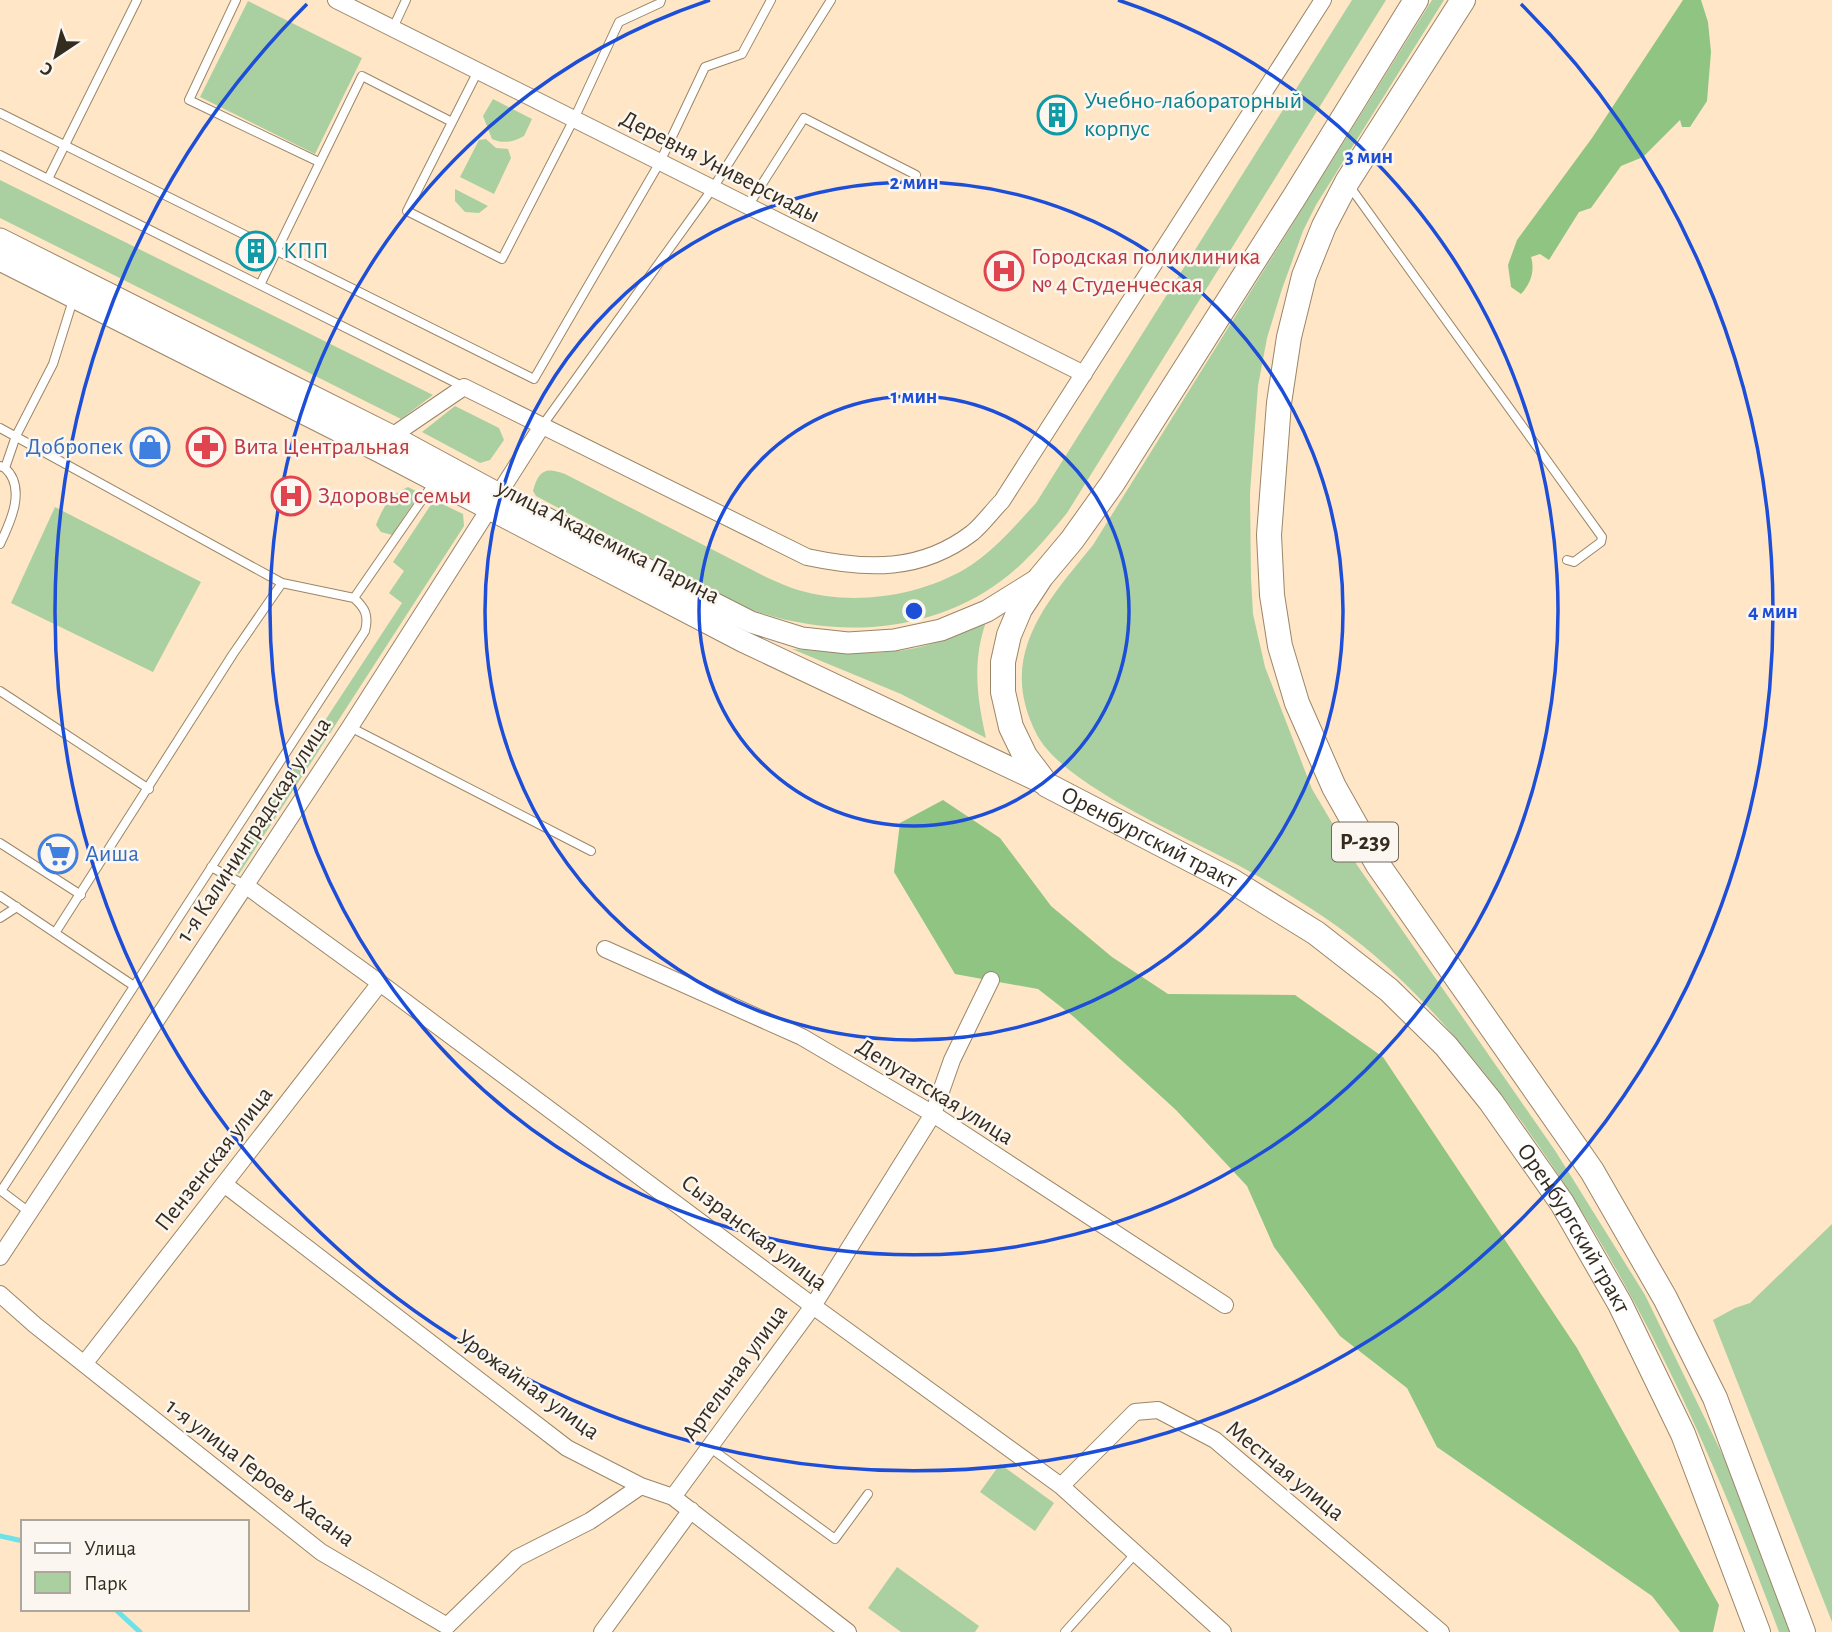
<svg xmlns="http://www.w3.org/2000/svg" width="1832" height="1632" font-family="'Alegreya Sans',sans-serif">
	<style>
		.green { fill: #aad0a1 }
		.forest { fill: #90c483 }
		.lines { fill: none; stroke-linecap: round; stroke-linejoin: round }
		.stream { stroke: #6ee1e9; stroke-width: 5 }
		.service-casing { stroke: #9b8668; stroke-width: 10 }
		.minor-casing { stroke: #9b8668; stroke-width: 18 }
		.secondary-casing { stroke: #9b8668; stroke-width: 23 }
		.primary-casing { stroke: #9b8668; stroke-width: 26 }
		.service { stroke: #fff; stroke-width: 8 }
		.minor { stroke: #fff; stroke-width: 16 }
		.secondary { stroke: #fff; stroke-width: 21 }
		.primary { stroke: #fff; stroke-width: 24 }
		.ring { fill: none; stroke: #1d4ed8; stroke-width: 3.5 }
		.labels { text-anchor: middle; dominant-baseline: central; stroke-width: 5; stroke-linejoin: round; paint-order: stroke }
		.shield { fill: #fbf7f0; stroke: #70695e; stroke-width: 2 }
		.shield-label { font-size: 23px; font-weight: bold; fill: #352c20 }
		.culture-label { font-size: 24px; fill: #0d838f; stroke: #fbf7f0; text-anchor: start }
		.street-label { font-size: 24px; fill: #352c20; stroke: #fbf7f0 }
		.health-label { font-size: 24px; fill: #be3a42; stroke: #fbf7f0; text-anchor: start }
		.shop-label { font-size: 24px; fill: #366cbe; stroke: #fbf7f0; text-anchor: end }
		.centre { fill: #1d4ed8; stroke: #fbf7f0; stroke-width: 3.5 }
		.ring-label { font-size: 21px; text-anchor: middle; font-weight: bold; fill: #1d4ed8; stroke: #fbf7f0; stroke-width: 5; stroke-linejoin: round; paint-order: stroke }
	</style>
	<rect width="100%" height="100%" fill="#fee6c6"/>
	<path class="green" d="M1352,0h34l-319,513c-20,24 -41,50 -66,68 -71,53 -167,58 -249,29 -19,-7 -38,-19 -57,-29 -53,-27 -106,-57 -159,-85l-3,-5c6,-21 12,-24 32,-17l203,104c10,4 20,9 30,12 53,16 119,7 167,-21 28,-17 49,-42 71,-66z
		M1432,0h12l-128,205 -13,26 -21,58 -15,49 -9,48 -8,107 1,85 2,36 12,53 47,122 45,76 199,287 89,143 84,173 61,164h-11c-68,-184 -146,-359 -263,-518 -43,-58 -88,-112 -142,-159 -41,-35 -89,-64 -136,-90 -52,-28 -174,-80 -201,-130 -41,-79 9,-132 56,-190z
		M248,1l114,57 -47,96 -115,-57z
		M493,99l39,20 -8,17c-10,6 -21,8 -32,3l-9,-23z
		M486,139l10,9 12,1 3,9 -17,36 -34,-17 19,-37z
		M0,180l433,215 -32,24 -401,-201z
		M455,189l33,17 -9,7 -14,-1 -10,-11z
		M455,406l44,22 5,12 -14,20 -10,3 -58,-31z
		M408,487l12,6 -28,42 -11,-3 -5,-7c7,-18 14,-30 32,-38z
		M434,500l29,14 1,12 -225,348 -10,-7 173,-264 -13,-10 15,-22 -11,-9z
		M55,507l146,75 -48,90 -142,-69z
		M986,622c-14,40 -9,76 0,116l-85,-44 -109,-45c43,3 89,8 132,-3 21,-5 42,-16 62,-24z
		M1832,1224v398l-119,-302 22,-12 15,-5z
		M1000,1464l54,39 -19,28 -55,-39z
		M897,1567l82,59 -4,6h-74l-33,-24z"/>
	<path class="forest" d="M1683,0h18l7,22 3,30 -4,49 -17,26h-8l-2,-7 -37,37 -22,9 -30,42 -12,4 -30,48 -9,-6 -9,3c4,14 0,26 -10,37l-10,-7 -3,-22 9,-25 75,-102z
		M943,800l57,38 51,68 61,51 56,37 127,1 88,62 194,291 142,257 -6,27h-33l-28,-36 -215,-149 -30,-59 -67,-52 -66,-89 -27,-61 -71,-76 -102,-93 -36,-28 -83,-15 -61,-102 6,-49z"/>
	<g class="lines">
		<path class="stream" d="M0,1536l23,5
			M115,1609l25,23"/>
		<defs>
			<path id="service" d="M236,0l-47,100 130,62
				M393,28l13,-28
				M478,71l-71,140 95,48 72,-140 45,-97 41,-19 1,-3
				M0,113l534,266 126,-217 45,-95 37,-13 29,-54
				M0,155l464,232
				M48,179l89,-179
				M1348,184l254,353 -1,5 -27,20 -7,-2
				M748,206l56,-88 112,57
				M260,285l102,-209 90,46
				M542,426l171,-238 118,-188
				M0,428l282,155 72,15 81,-117
				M0,466l5,2 11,-32 37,-72 20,-64
				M0,544c10,-21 27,-56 5,-76
				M0,691l149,98
				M350,727l241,124
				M0,843l81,52
				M211,867l34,18
				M0,896l134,90
				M0,918l17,-11
				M55,933l178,-279 49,-71
				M0,1190l29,22
				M1,1191l364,-560c4,-16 0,-23 -11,-33
				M709,1447l126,92 33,-45
				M1065,1632l70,-78"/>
			<path id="minor" d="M336,0l748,374
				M392,436l72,-49 343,170c60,13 114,15 165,-24 11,-9 20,-22 30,-32l321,-501
				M245,885l135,98 433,323 248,180 162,146
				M605,949l197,88 131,77 292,191
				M224,1184l343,264 74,38 32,11 175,135
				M0,1257l350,-530 192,-301
				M0,1294l35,31 286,227 126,74 70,-68 73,-37 51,-35
				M84,1364l296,-381
				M1061,1486l74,-74 23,-2 57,30 226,192
				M673,1497l140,-191 120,-192 19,-54 39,-80
				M602,1632l89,-122"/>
			<path id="secondary" d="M0,239l392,197 107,58 252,128 51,16 46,5 46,-3 47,-10 46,-19 53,-33
				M0,260l380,192 362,189 305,144"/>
			<g id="primary">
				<path id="s1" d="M1416,0l-121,196 -183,288 -40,56 -31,37 -21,32 -11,26 -6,27v30l8,35 14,29 22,29 185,96 84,52 73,57 57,56 45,56 71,101 58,101 63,130 75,198"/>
				<path d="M1463,0l-116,182 -23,44 -20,50 -15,61 -10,66 -10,132 3,60 8,51 17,57 37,84 44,78 214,306 73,127 50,100 88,234"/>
			</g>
		</defs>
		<use href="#service" class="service-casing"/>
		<use href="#minor" class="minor-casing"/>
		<use href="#secondary" class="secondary-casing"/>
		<use href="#primary" class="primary-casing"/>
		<use href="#service" class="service"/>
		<use href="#minor" class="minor"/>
		<use href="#secondary" class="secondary"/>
		<use href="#primary" class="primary"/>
	</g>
	<g class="ring">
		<circle cx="914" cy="611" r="215"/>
		<circle cx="914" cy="611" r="429"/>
		<path d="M1118 0A644 644 0 1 1 710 0"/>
		<path d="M1521 4A859 859 0 1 1 307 4"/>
	</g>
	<defs>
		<symbol id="building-ring" viewBox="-11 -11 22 22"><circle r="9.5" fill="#fbf7f0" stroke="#0f9aa8" stroke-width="1.5"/><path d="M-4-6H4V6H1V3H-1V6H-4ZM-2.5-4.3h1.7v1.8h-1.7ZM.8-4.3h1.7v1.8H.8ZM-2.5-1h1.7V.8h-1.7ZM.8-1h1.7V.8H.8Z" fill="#0f9aa8"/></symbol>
		<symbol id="hospital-ring" viewBox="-11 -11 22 22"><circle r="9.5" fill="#fbf7f0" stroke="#e0444e" stroke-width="1.5"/><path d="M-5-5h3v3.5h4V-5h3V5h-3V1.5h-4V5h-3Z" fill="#e0444e"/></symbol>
		<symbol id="shop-ring" viewBox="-11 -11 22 22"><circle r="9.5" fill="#fbf7f0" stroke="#3f7fe0" stroke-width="1.5"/><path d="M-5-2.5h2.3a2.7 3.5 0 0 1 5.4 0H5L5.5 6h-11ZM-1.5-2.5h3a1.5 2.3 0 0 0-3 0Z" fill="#3f7fe0"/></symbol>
		<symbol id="pharmacy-ring" viewBox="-11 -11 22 22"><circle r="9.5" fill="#fbf7f0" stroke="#e0444e" stroke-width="1.5"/><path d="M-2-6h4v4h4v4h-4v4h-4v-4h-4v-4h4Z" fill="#e0444e"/></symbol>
		<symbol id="supermarket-ring" viewBox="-11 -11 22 22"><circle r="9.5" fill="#fbf7f0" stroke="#3f7fe0" stroke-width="1.5"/><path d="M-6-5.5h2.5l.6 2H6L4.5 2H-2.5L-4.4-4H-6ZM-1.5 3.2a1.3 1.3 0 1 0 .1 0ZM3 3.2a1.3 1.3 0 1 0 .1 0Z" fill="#3f7fe0"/></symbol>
	</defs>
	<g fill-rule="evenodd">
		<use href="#building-ring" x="1035" y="93" width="44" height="44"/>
		<use href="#building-ring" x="234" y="229" width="44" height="44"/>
		<use href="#hospital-ring" x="982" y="249" width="44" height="44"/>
		<use href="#shop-ring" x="128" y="425" width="44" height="44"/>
		<use href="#pharmacy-ring" x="184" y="425" width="44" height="44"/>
		<use href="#hospital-ring" x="269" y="474" width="44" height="44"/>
		<use href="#supermarket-ring" x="36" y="832" width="44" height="44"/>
	</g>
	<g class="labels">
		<rect class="shield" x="1332" y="822.5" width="66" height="39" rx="5"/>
		<g class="shield-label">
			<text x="1365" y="842">Р-239</text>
		</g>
		<g class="culture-label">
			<text x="1084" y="101">Учебно-лабораторный<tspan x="1084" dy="28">корпус</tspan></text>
			<text x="283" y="251">КПП</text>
		</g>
		<g class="street-label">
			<text transform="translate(720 167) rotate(27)">Деревня Универсиады</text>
			<text transform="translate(608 542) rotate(27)">улица Академика Парина</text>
			<text transform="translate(254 830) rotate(-57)">1-я Калининградская улица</text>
			<text stroke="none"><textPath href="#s1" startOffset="1032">Оренбургский тракт</textPath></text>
			<text transform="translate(935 1092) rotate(32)">Депутатская улица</text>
			<text transform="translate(214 1159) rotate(-52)">Пензенская улица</text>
			<text stroke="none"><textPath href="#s1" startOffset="1620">Оренбургский тракт</textPath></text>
			<text transform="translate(754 1233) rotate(37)">Сызранская улица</text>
			<text transform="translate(735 1373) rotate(-54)">Артельная улица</text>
			<text transform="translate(528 1385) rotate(36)">Урожайная улица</text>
			<text transform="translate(1285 1471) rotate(39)">Местная улица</text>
			<text transform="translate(260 1473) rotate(37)">1-я улица Героев Хасана</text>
		</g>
		<g class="health-label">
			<text x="1031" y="257">Городская поликлиника<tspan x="1031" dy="28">№ 4 Студенческая</tspan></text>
			<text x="233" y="447">Вита Центральная</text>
			<text x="318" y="496">Здоровье семьи</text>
		</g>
		<g class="shop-label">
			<text x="123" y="447">Добропек</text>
			<text x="85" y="854" text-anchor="start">Аиша</text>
		</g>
	</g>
	<circle cx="914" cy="611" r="10" class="centre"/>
	<g class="ring-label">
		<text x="1369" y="163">3 мин</text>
		<text x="914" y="189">2 мин</text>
		<text x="914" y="403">1 мин</text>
		<text x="1773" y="618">4 мин</text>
	</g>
	<rect x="21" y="1520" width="228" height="91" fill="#fbf7f0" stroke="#aca69d" stroke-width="2"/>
	<rect x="35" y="1543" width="35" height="10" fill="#ffffff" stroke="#aca69d" stroke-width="2"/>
	<text x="84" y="1555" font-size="21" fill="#352c20">Улица</text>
	<rect x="35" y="1572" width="35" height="21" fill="#aad0a1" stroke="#aca69d" stroke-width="2"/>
	<text x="84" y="1590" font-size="21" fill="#352c20">Парк</text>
	<g transform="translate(56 56) rotate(215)" stroke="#fbf7f0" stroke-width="5" paint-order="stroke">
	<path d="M0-5L12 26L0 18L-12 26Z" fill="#352c20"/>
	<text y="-10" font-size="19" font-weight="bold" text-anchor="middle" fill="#352c20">С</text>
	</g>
</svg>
